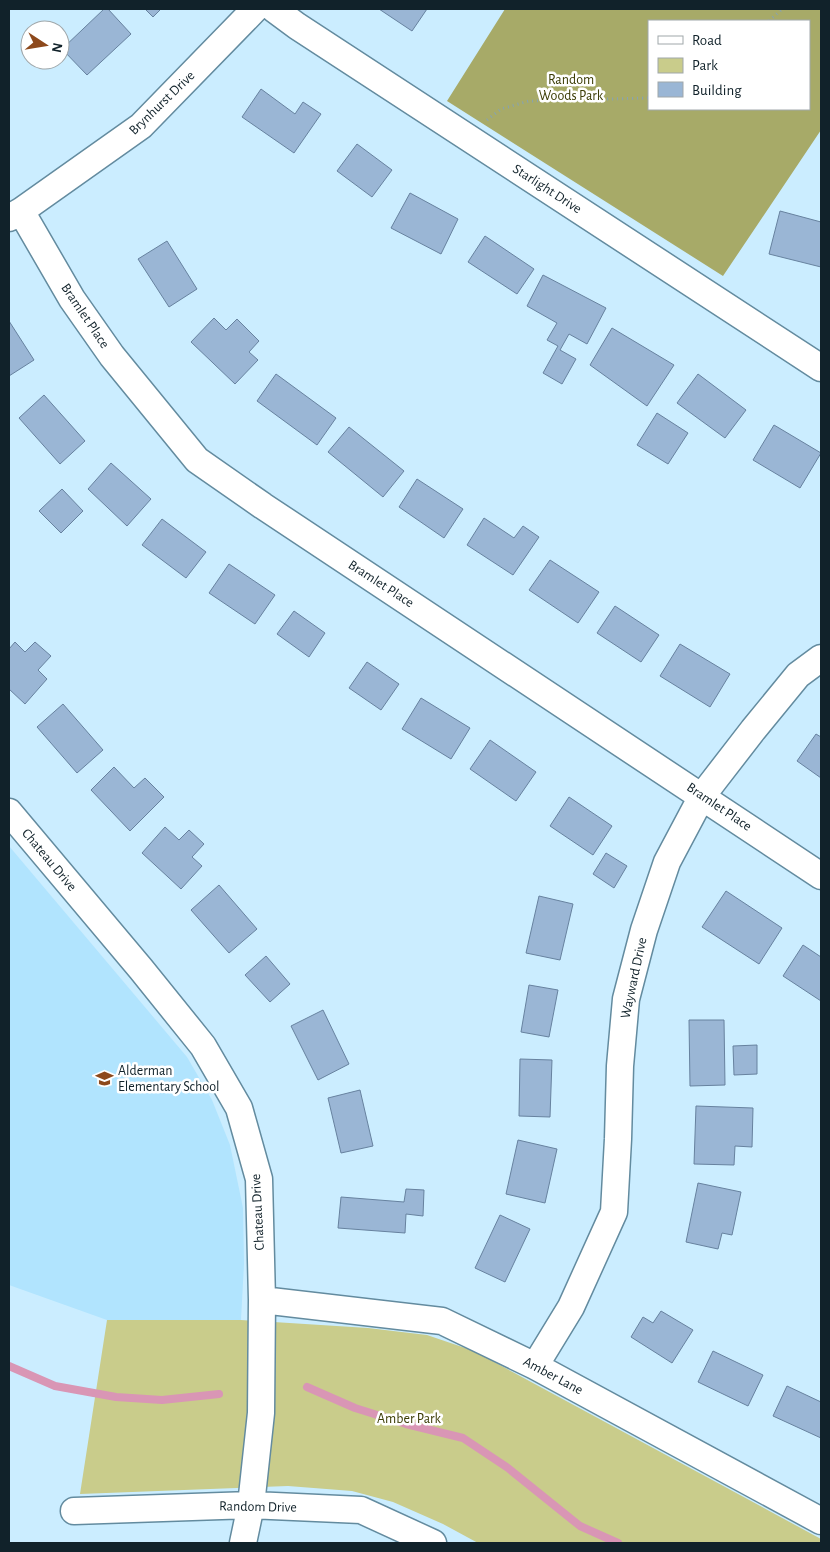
<svg xmlns="http://www.w3.org/2000/svg" width="830" height="1552" font-family="'Alegreya Sans',sans-serif">
	<style>
		.built { fill: #b1e4fe }
		.green { fill: #c9cc8b }
		.forest { fill: #a7aa68; fill-rule: evenodd }
		.lines { fill: none; stroke-linecap: round; stroke-linejoin: round }
		.stream { stroke: #d996b5; stroke-width: 8 }
		.building { fill: #9ab6d5; stroke: #67829f }
		.minor-casing { stroke: #638b9f; stroke-width: 29 }
		.path { stroke: #87a3b1; stroke-width: 3; stroke-dasharray: 1 4; stroke-linecap: butt }
		.minor { stroke: #fff; stroke-width: 26 }
		.labels { text-anchor: middle; dominant-baseline: central; stroke-width: 5; stroke-linejoin: round; paint-order: stroke }
		.park-label { font-size: 14px; fill: #3b3c05; stroke: #fff }
		.street-label { font-size: 14px; fill: #11222a; stroke: #fff }
		.poi-label { font-size: 14px; fill: #11222a; stroke: #fff; text-anchor: start }
	</style>
	<rect width="100%" height="100%" fill="#cbedff"/>
	<path class="built" d="M9,846l178,211 25,43 18,45 13,63 1,56 -3,56h-134l-98,-35z"/>
	<path class="green" d="M107,1320h134l127,8 59,7 47,16 347,188v4h-343l-35,-19 -50,-22 -41,-11 -64,-5 -208,8z"/>
	<path class="forest" d="M505,9h316v121l-98,146 -276,-175zM649,21h160v88h-160z"/>
	<g class="lines">
		<path class="stream" d="M9,1366l46,20 61,11 46,3 57,-6
			M307,1387l48,21 51,16 57,14 45,30 72,58 38,17"/>
	</g>
	<path class="building" d="M104,9h4l23,25 -44,41 -25,-26z
		M145,9h16l-8,8z
		M379,9h48l-15,22z
		M261,89l34,25 8,-12 18,12 -27,39 -52,-36z
		M357,144l35,26 -20,27 -35,-26z
		M410,193l48,26 -17,35 -50,-26z
		M780,211l41,11v45l-52,-13z
		M485,236l49,33 -17,25 -49,-32z
		M167,241l30,48 -28,18 -31,-48z
		M543,275l63,33 -19,36 -18,-10 -9,16 16,9 -14,25 -19,-11 15,-27 -11,-6 10,-17 -30,-17z
		M214,318l12,12 11,-11 22,22 -10,11 9,8 -23,24 -44,-42z
		M9,321l25,39 -25,16z
		M612,328l62,37 -27,41 -57,-41z
		M276,374l60,44 -19,27 -60,-44z
		M698,374l48,36 -21,28 -48,-35z
		M44,395l41,46 -25,23 -41,-46z
		M657,413l31,20 -20,31 -31,-19z
		M774,425l47,28 -21,35 -47,-28z
		M349,427l55,44 -21,26 -55,-45z
		M111,463l40,36 -24,27 -39,-37z
		M417,479l46,30 -19,29 -45,-31z
		M62,489l21,22 -22,22 -22,-22z
		M484,518l30,20 9,-12 16,11 -26,38 -46,-30z
		M162,519l44,33 -20,26 -44,-33z
		M550,560l49,32 -21,31 -49,-33z
		M229,564l46,31 -20,29 -46,-31z
		M615,606l44,29 -18,27 -44,-29z
		M294,611l31,22 -16,24 -32,-23z
		M15,642l10,10 10,-10 16,14 -13,14 9,9 -22,25 -16,-15v-40z
		M680,644l50,30 -20,33 -50,-31z
		M367,662l32,22 -18,26 -32,-22z
		M421,698l49,30 -19,31 -49,-30z
		M63,704l40,46 -26,23 -40,-46z
		M816,734l5,3v41l-24,-17z
		M490,740l46,32 -20,29 -46,-32z
		M114,767l20,21 11,-10 19,19 -34,34 -39,-41z
		M569,797l43,29 -19,29 -43,-29z
		M165,827l14,13 10,-10 15,14 -12,13 10,9 -21,23 -39,-36z
		M606,853l21,13 -13,22 -21,-14z
		M219,885l38,44 -28,24 -38,-43z
		M726,891l56,37 -23,36 -57,-37z
		M539,896l34,8 -13,56 -34,-7z
		M803,945l18,12v44l-38,-25z
		M266,956l24,28 -20,18 -25,-27z
		M529,985l29,5 -9,47 -28,-5z
		M323,1010l26,54 -31,16 -27,-54z
		M689,1020h35l1,65 -35,1z
		M757,1045v29l-23,1 -1,-29z
		M520,1059l32,1 -2,57 -31,-1z
		M360,1090l13,56 -32,7 -13,-55z
		M696,1106l57,2 -1,39 -17,-1 -1,19 -40,-1z
		M518,1140l39,9 -12,54 -39,-9z
		M698,1183l43,9 -9,43 -10,-2 -4,16 -32,-7z
		M406,1189l18,1 -1,26 -17,-2 -1,19 -67,-5 3,-31 63,5z
		M500,1215l30,14 -25,53 -30,-14z
		M661,1311l32,19 -21,33 -41,-26 12,-20 10,6z
		M713,1351l50,24 -15,31 -50,-24z
		M787,1386l34,16v36l-48,-22z"/>
	<g class="lines">
		<defs>
			<path id="minor" d="M274,9l23,17 524,342
				M21,211l51,88 40,57 85,104 66,46 558,370
				M9,218l12,-7 120,-85 114,-117
				M9,812l132,157 62,77 36,62 20,71 3,121 -1,113 -10,92 -8,38
				M262,1300l180,21 93,45 286,155
				M535,1366l36,-59 43,-95 4,-73 2,-73 6,-67 18,-69 23,-68 35,-66 51,-66 45,-55 23,-17
				M74,1511l177,-6 110,5 72,33"/>
		</defs>
		<use href="#minor" class="minor-casing"/>
		<path class="path" d="M769,21l13,-12
			M487,120l14,-11 28,-8 120,-3"/>
		<use href="#minor" class="minor"/>
	</g>
	<defs>
		<symbol id="school-bare" viewBox="-9 -9 18 18"><path d="M0-5L7-2L0 1L-7-2ZM-4 1L0 2.5L4 1V4Q0 6-4 4Z" fill="#8d491c" stroke="#fff" stroke-width="2.5" paint-order="stroke"/></symbol>
	</defs>
	<g fill-rule="evenodd">
		<use href="#school-bare" x="92" y="1066" width="25" height="25"/>
	</g>
	<g class="labels">
		<g class="park-label">
			<text x="571" y="80">Random<tspan x="571" dy="16">Woods Park</tspan></text>
			<text x="409" y="1419">Amber Park</text>
		</g>
		<g class="street-label">
			<text transform="translate(162 103) rotate(-44)">Brynhurst Drive</text>
			<text transform="translate(547 189) rotate(33)">Starlight Drive</text>
			<text transform="translate(85 316) rotate(56)">Bramlet Place</text>
			<text transform="translate(381 584) rotate(33)">Bramlet Place</text>
			<text transform="translate(719 807) rotate(34)">Bramlet Place</text>
			<text transform="translate(49 860) rotate(50)">Chateau Drive</text>
			<text transform="translate(634 978) rotate(-78)">Wayward Drive</text>
			<text transform="translate(258 1212) rotate(-93)">Chateau Drive</text>
			<text transform="translate(553 1376) rotate(28)">Amber Lane</text>
			<text transform="translate(258 1507) rotate(1)">Random Drive</text>
		</g>
		<g class="poi-label">
			<text x="118" y="1071">Alderman<tspan x="118" dy="16">Elementary School</tspan></text>
		</g>
	</g>
	<rect width="830" height="1552" fill="none" stroke="#11222a" stroke-width="20"/>
	<rect x="648" y="20" width="162" height="90" fill="#ffffff" stroke="#a0a7aa"/>
	<rect x="658" y="36" width="25" height="8" fill="#ffffff" stroke="#a0a7aa"/>
	<text x="692" y="45" font-size="15" fill="#11222a">Road</text>
	<rect x="658" y="58" width="25" height="15" fill="#c9cc8b" stroke="#a0a7aa"/>
	<text x="692" y="70" font-size="15" fill="#11222a">Park</text>
	<rect x="658" y="82" width="25" height="15" fill="#9ab6d5" stroke="#a0a7aa"/>
	<text x="692" y="95" font-size="15" fill="#11222a">Building</text>
	<g transform="translate(45 45) rotate(102)"><circle r="24" fill="#ffffff" stroke="#a0a7aa"/>
	<path d="M0-4L9 19L0 12L-9 19Z" fill="#8d491c"/>
	<text y="-8" font-size="14" font-weight="bold" text-anchor="middle" fill="#11222a">N</text>
	</g>
</svg>
